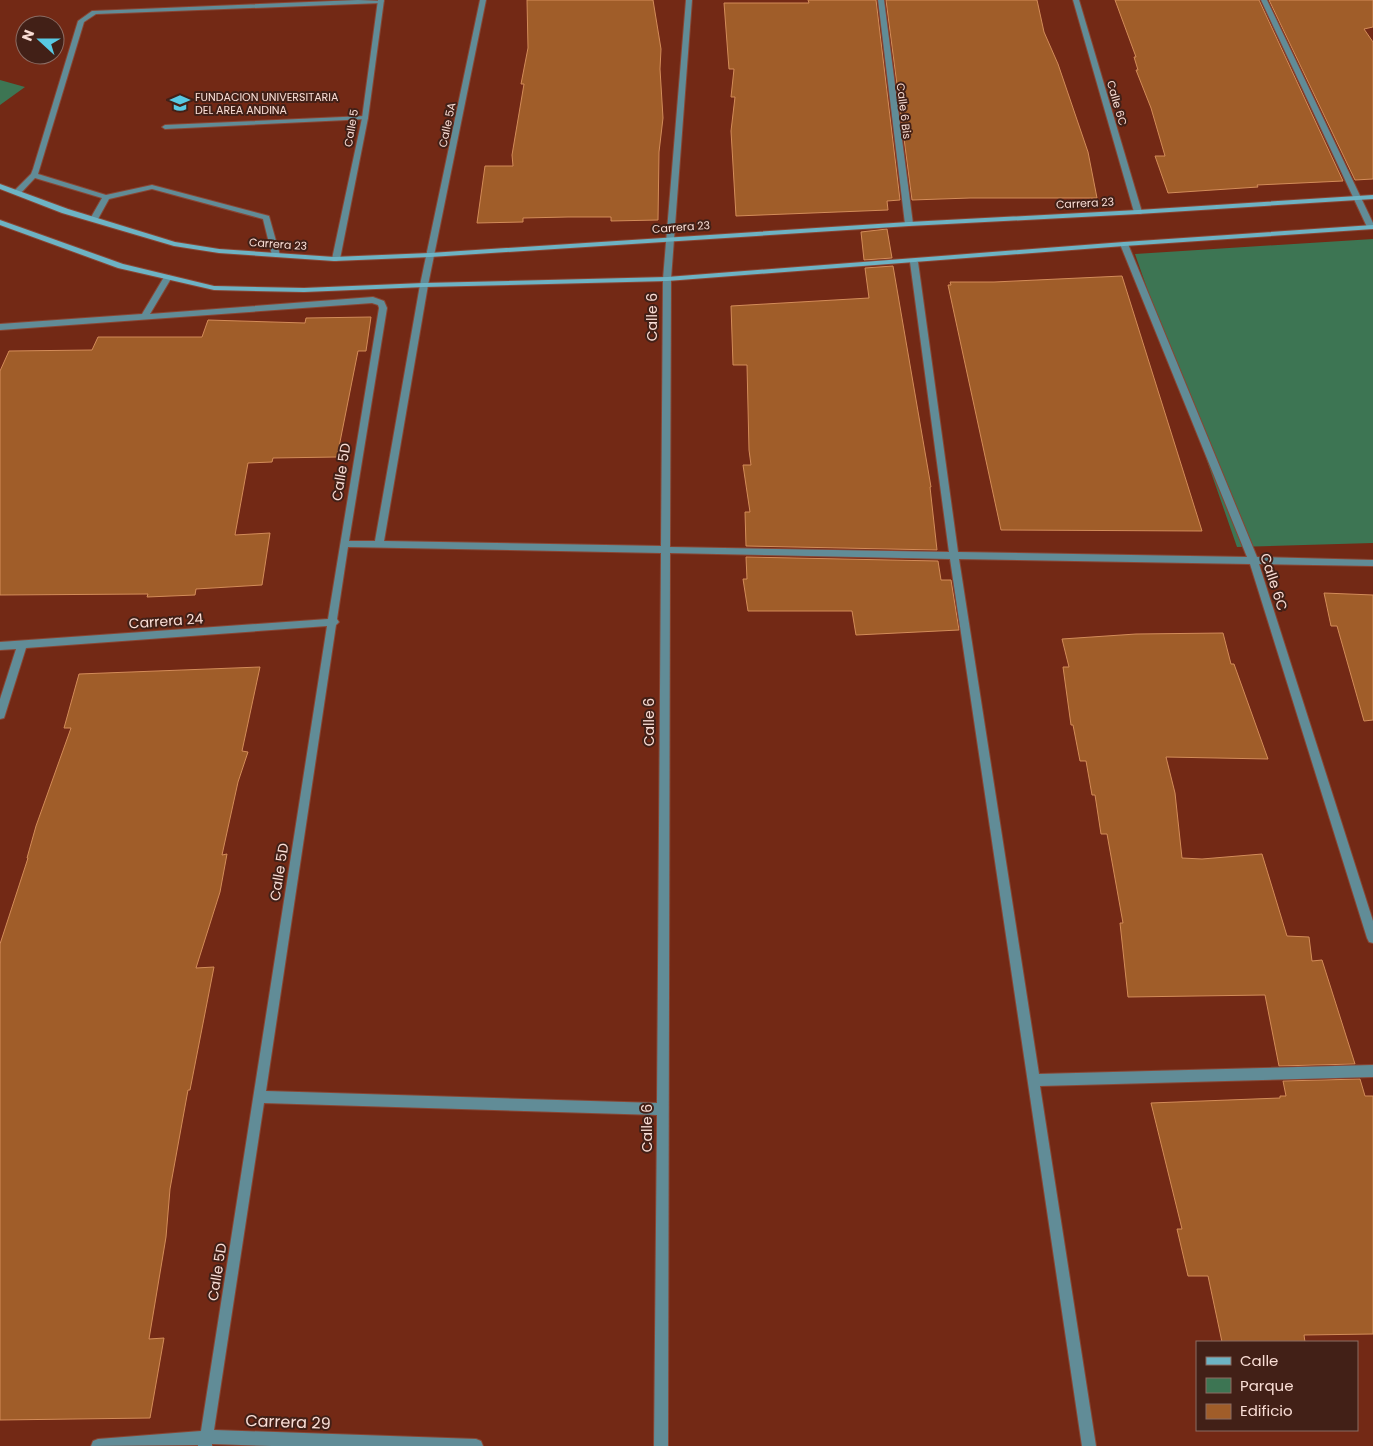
<svg xmlns="http://www.w3.org/2000/svg" width="1373" height="1446" font-family="Poppins,sans-serif">
	<style>
		.green { fill: #3d7553 }
		.building { fill: #a05d29; stroke: #d38c59 }
		.lines { fill: none; stroke-linecap: round; stroke-linejoin: round }
		.lane-casing { stroke: #884634; stroke-width: 2 }
		.street-casing { stroke: #884634; stroke-width: 2 }
		.secondary-casing { stroke: #884634; stroke-width: 2 }
		.lane { fill: #618c97; fill-rule: evenodd }
		.street { fill: #618c97; fill-rule: evenodd }
		.secondary { fill: #6db3c4; fill-rule: evenodd }
		.labels { text-anchor: middle; dominant-baseline: central; stroke-width: 4; stroke-linejoin: round; paint-order: stroke }
		.far-poi-label { font-size: 11px; fill: #f9ddd5; stroke: #422017; text-anchor: start }
		.far-street-label { font-size: 11px; fill: #f9ddd5; stroke: #422017 }
		.street-label { font-size: 14px; fill: #f9ddd5; stroke: #422017 }
		.near-street-label { font-size: 16px; fill: #f9ddd5; stroke: #422017 }
	</style>
	<rect width="100%" height="100%" fill="#732915"/>
	<path class="green" d="M0,80l25,7 -25,18z
		M1373,239v304l-136,4 -102,-293z"/>
	<path class="building" d="M527,0h126l8,49 -1,20 3,49 -4,34 -1,68 -47,1v-4h-43l-45,1v4l-46,1 8,-57h28l-1,-11 12,-71h-3l7,-36z
		M808,0h68l24,200 -13,1 1,9 -152,6 -5,-85 4,-34h-4l3,-28h-5l-5,-66h85z
		M886,0h151l7,32 14,32 30,88 9,46h-127l-58,2z
		M1115,0h144l84,181 -86,4 1,2 -90,6 -13,-37h10l-14,-48 -15,-38h2l-4,-13h2z
		M1269,0h104v27l-9,2 9,13v137l-18,1z
		M887,229l5,29 -28,2 -3,-28z
		M893,266l38,221h-1l7,63 -191,-4 -1,-34h5l-7,-47h8l-2,-15 -2,-85h-14l-2,-59 138,-8 -4,-30z
		M1122,276l80,255 -201,-1 -53,-245h3l-1,-3h44z
		M371,317l-5,34h-8l-21,106 -64,1 -1,4 -24,1 -13,72 35,-2 -8,52 -66,4 -1,6 -48,2 1,-3 -148,1v-224l9,-20 83,-1 6,-13h104l6,-17 97,3 1,-5z
		M746,557l192,4 3,19h10l8,50 -103,5 -4,-24h-104l-5,-32h4z
		M1324,593l49,2v125l-9,1 -27,-95h-6z
		M1223,633l8,31h3l34,95 -102,-2 9,36 7,65 20,1 60,-5 25,82 22,1 3,24 10,-1 33,104 -76,2 -14,-71 -137,2 -8,-74h3l-16,-89h-6l-6,-39h-3l-6,-34h-6l-7,-36h-2l-8,-58h6l-7,-28 74,-5z
		M260,667l-18,84 6,1 -10,30 -16,73 5,-1 -7,38 -24,76 18,-1 -24,123h-2l-18,99 -4,48 -17,102 15,-1 -14,80 -150,2v-476l28,-86h-1l9,-32 35,-98h-7l15,-54z
		M1360,1079l5,17h8v238l-69,1 1,7h-83l-14,-66h-20l-11,-47h5l-31,-126 129,-5v-2h6l-3,-15z"/>
	<g class="lines">
		<defs>
			<path id="lane" d="M358,0l26,1 -3,2 -285,11 -12,8 -46,152 68,21 46,-10 117,31 11,39 -1,2h-3l-4,-2 -9,-36 -111,-30 -43,10 -11,20 -4,2 -4,-2 12,-21 -67,-20 -15,16 -7,-2 18,-18 2,-5 45,-148 14,-10z
				M365,116l3,2 -1,1 -202,10 -3,-2 3,-2z"/>
			<path id="street" d="M378,0h6l-16,118 -28,141 -4,2 -4,-2 30,-141z
				M480,0h6l-58,285 -44,256 277,5 2,-267 23,-279h6l-21,279 -1,268 279,5 -39,-290 4,-2 4,2 40,290 289,5 -127,-313 4,-2 4,2 129,313 116,3v6l-114,-2 114,357v22l-4,-1 -2,-4 -117,-374 -291,-5 80,515 334,-9v12l-333,9 56,360h-14l-132,-887 -280,-6 -2,893h-14l3,-331 -393,-12 -50,327 262,9 5,2 2,5h-211l-60,-2v2h-14v-1l-107,1 2,-5 5,-2 103,-8 126,-805 -301,22 -21,67 -1,3 -4,1v-20l16,-50 -16,1v-8l328,-23 51,-311 -1,-3 -6,-2 -372,27v-6l142,-10 22,-37 4,-2 4,2 -22,37 223,-17 11,4 3,7 -38,233h26l45,-256zM348,547l313,6 -4,550 -391,-12 70,-466 3,-3 -2,-3z
				M878,0h6l29,224 -4,2 -4,-2z
				M1073,0h6l63,212 -1,2h-3l-4,-2z
				M1261,0h6l106,223v6l-6,-2z"/>
			<path id="secondary" d="M0,184l68,25 107,33 44,7 115,8 96,-4 479,-31 229,-12 235,-15v4l-235,15 -229,12 -479,31 -96,4 -115,-8 -45,-7 -112,-33 -62,-24z
				M0,220l123,44 91,22 90,2 120,-5 243,-6 457,-35 249,-17v4l-249,17 -457,35 -243,6 -120,5 -90,-2 -96,-22 -118,-43z"/>
		</defs>
		<use href="#lane" class="lane-casing"/>
		<use href="#street" class="street-casing"/>
		<use href="#secondary" class="secondary-casing"/>
		<use href="#lane" class="lane"/>
		<use href="#street" class="street"/>
		<use href="#secondary" class="secondary"/>
	</g>
	<defs>
		<symbol id="university-bare" viewBox="-9 -9 18 18"><path d="M0-5L7-2L0 1L-7-2ZM-4 1L0 2.5L4 1V4Q0 6-4 4Z" fill="#58c9e3" stroke="#422017" stroke-width="2.5" paint-order="stroke"/></symbol>
	</defs>
	<g fill-rule="evenodd">
		<use href="#university-bare" x="166" y="89" width="28" height="28"/>
	</g>
	<g class="labels">
		<g class="far-poi-label">
			<text x="195" y="97">FUNDACION UNIVERSITARIA<tspan x="195" dy="13">DEL AREA ANDINA</tspan></text>
		</g>
		<g class="far-street-label">
			<text transform="translate(1117 103) rotate(74)">Calle 6C</text>
			<text transform="translate(904 111) rotate(83)">Calle 6 Bis</text>
			<text transform="translate(447 125) rotate(-78)">Calle 5A</text>
			<text transform="translate(351 128) rotate(-80)">Calle 5</text>
			<text transform="translate(1085 203) rotate(-3)">Carrera 23</text>
			<text transform="translate(681 227) rotate(-4)">Carrera 23</text>
			<text transform="translate(278 244) rotate(4)">Carrera 23</text>
		</g>
		<g class="street-label">
			<text transform="translate(652 317) rotate(-90)">Calle 6</text>
			<text transform="translate(341 472) rotate(-81)">Calle 5D</text>
			<text transform="translate(1274 582) rotate(72)">Calle 6C</text>
			<text transform="translate(166 621) rotate(-4)">Carrera 24</text>
			<text transform="translate(649 722) rotate(-90)">Calle 6</text>
			<text transform="translate(279 872) rotate(-81)">Calle 5D</text>
			<text transform="translate(647 1128) rotate(-90)">Calle 6</text>
			<text transform="translate(217 1272) rotate(-81)">Calle 5D</text>
		</g>
		<g class="near-street-label">
			<text transform="translate(288 1422) rotate(2)">Carrera 29</text>
		</g>
	</g>
	<rect x="1196" y="1341" width="162" height="90" fill="#422017" stroke="#8b6c63"/>
	<rect x="1206" y="1357" width="25" height="8" fill="#6db3c4" stroke="#8b6c63"/>
	<text x="1240" y="1366" font-size="15" fill="#f9ddd5">Calle</text>
	<rect x="1206" y="1378" width="25" height="15" fill="#3d7553" stroke="#8b6c63"/>
	<text x="1240" y="1391" font-size="15" fill="#f9ddd5">Parque</text>
	<rect x="1206" y="1404" width="25" height="15" fill="#a05d29" stroke="#8b6c63"/>
	<text x="1240" y="1416" font-size="15" fill="#f9ddd5">Edificio</text>
	<g transform="translate(40 40) rotate(291)"><circle r="24" fill="#422017" stroke="#8b6c63"/>
	<path d="M0-4L9 19L0 12L-9 19Z" fill="#58c9e3"/>
	<text y="-8" font-size="14" font-weight="bold" text-anchor="middle" fill="#f9ddd5">N</text>
	</g>
</svg>
